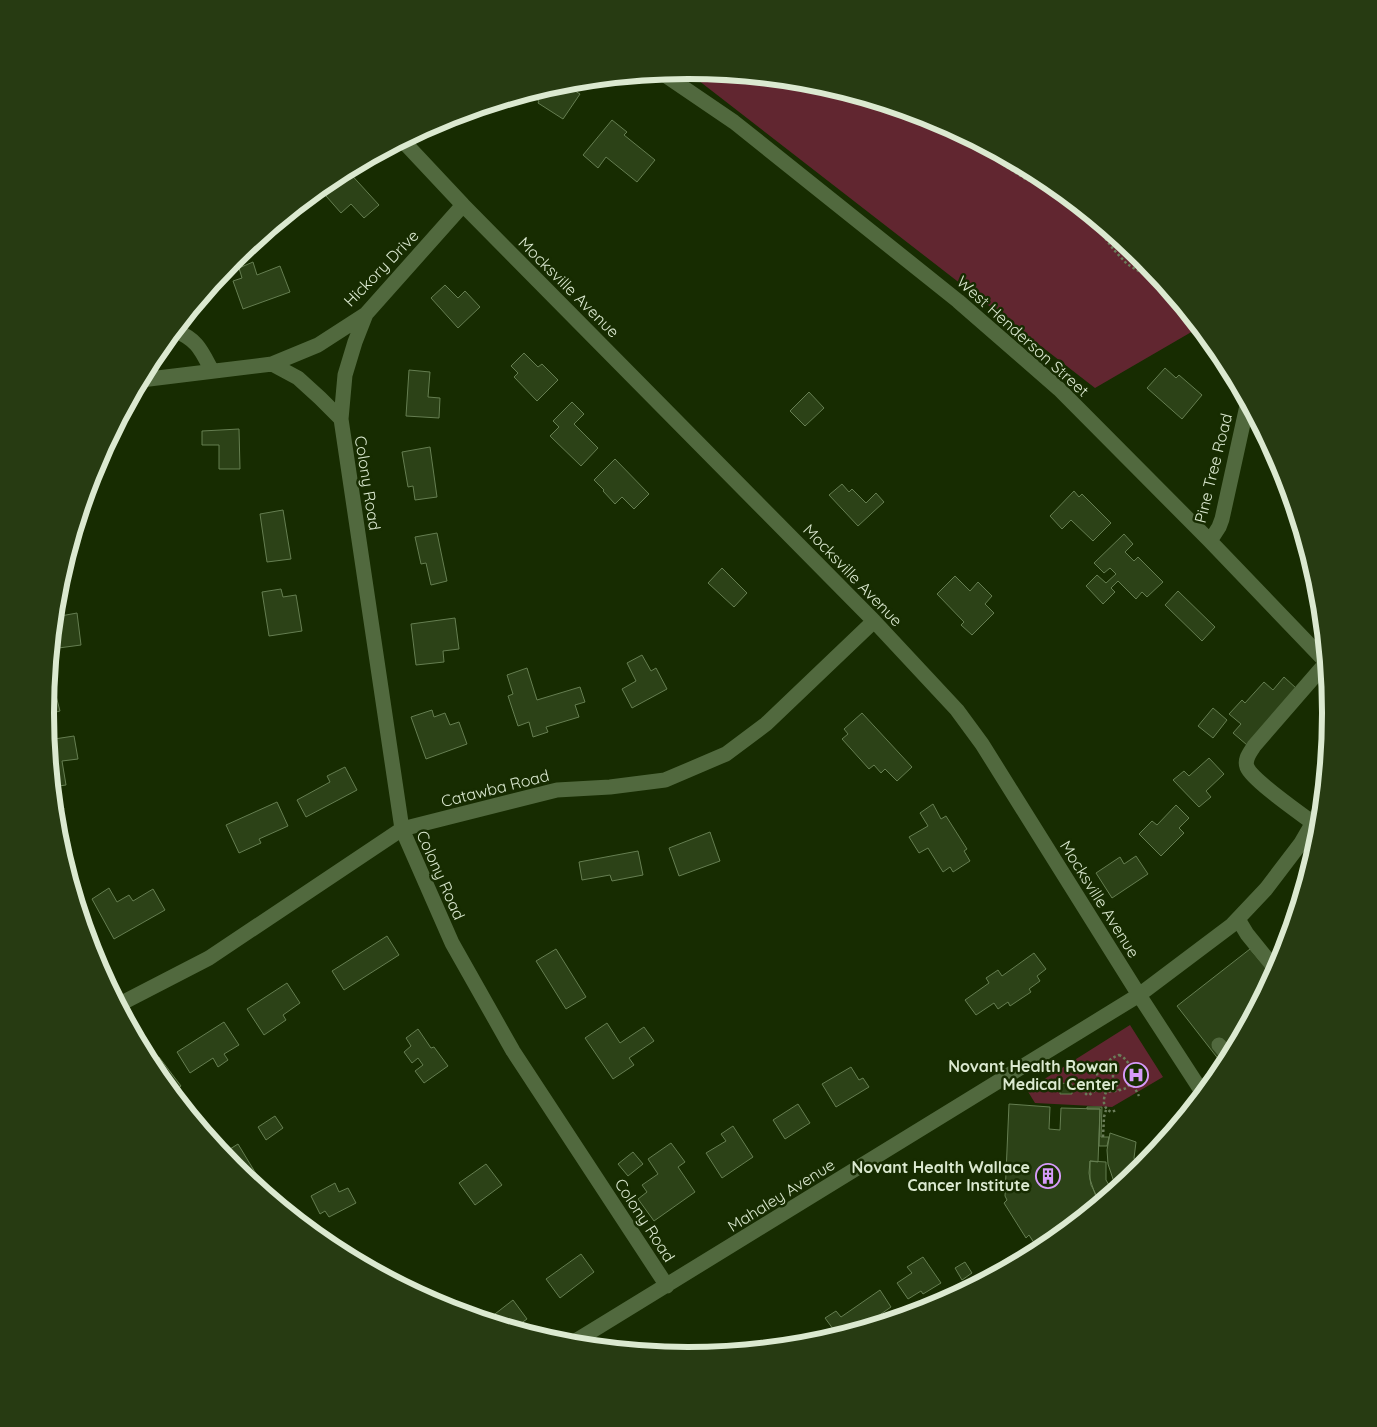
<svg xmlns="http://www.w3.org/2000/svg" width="1377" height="1427" font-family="Quicksand,sans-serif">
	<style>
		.green { fill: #612630 }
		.building { fill: #2c4217; stroke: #657e51 }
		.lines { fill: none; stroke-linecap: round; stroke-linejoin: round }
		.path { stroke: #6a7c59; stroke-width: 2.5; stroke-dasharray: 2.5 2.5; stroke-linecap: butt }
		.minor { stroke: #51693e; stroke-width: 15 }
		.labels { text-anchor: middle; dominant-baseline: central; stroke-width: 5; stroke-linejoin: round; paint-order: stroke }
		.street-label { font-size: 16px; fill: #dbe9d0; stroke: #172c01 }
		.poi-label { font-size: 16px; font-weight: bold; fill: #dbe9d0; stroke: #172c01; text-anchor: end }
		.rim { fill: none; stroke: #dbe9d0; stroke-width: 6 }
	</style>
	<rect width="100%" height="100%" fill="#172c01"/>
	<path class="green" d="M685,70l129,12 121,37 111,60 98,80 56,68 -105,61z
		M1130,1025l33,52 -51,30 -77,-4 -8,-13z"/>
	<path class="building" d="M562,83l18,11 -17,25 -25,-16 1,-2 -11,-8z
		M612,120l15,12 -3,3 31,25 -18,22 -31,-25 -8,11 -15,-13z
		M347,170l32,35 -15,13 -13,-14 -10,9 -22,-25 12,-10z
		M253,262l4,13 23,-9 10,26 -47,17 -10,-28 9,-3 -3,-10z
		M445,285l13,13 7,-7 15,16 -22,21 -27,-30z
		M524,353l14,14 4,-3 16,16 -21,21 -23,-24 4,-4 -7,-7z
		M1165,368l11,10 3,-3 23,20 -20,24 -35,-31z
		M409,370l21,2 -2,25 12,1 -1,20 -33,-2z
		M809,392l15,16 -19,18 -15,-15z
		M572,402l12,12 -10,10 24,24 -17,18 -31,-30 9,-9 -6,-6z
		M239,429l1,40h-21v-24h-17v-14z
		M430,447l7,50 -22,3 -2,-14 -5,1 -6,-35z
		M615,459l34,35 -15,15 -12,-12 -7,7 -12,-13 1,-1 -10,-10z
		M842,484l7,8 3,-3 14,14 10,-10 8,9 -26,24 -29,-31z
		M1074,491l5,6 3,-3 29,29 -18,18 -22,-21 -9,9 -12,-13z
		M283,510l8,49 -24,3 -7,-48z
		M437,533l10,48 -16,4 -5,-22 -5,1 -6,-27z
		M1124,534l9,10 -8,8 9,9 4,-4 25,25 -16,15 -5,-5 -6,7 -18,-18 -7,7 4,4 -12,12 -17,-18 11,-11 9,8 10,-9 -6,-6 -6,5 -10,-10z
		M722,568l25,25 -13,14 -26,-24z
		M955,576l15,15 8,-9 14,14 -7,8 9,9 -22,22 -11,-10 3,-3 -27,-28z
		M281,589l2,8 13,-2 6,36 -33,5 -7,-44z
		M1178,591l37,36 -13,14 -37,-36z
		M77,613l4,32 -30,4 4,-32z
		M455,618l4,31 -16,2 1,11 -28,3 -5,-41z
		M642,655l9,16 5,-3 11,21 -35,19 -10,-19 14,-8 -9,-18z
		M527,668l10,32 43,-13 5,15 -10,3 4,12 -33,10 2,5 -15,5 -4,-15 -11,4 -10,-30 5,-2 -6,-19z
		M49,669l11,42 -15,4v-2z
		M1284,677l13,12 -50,56 -14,-12 8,-9 -12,-10 13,-14 3,3 19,-21 9,8z
		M1213,708l14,12 -14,18 -15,-12z
		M432,710l2,7 11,-4 5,12 9,-3 8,22 -41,15 -15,-42z
		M862,713l50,54 -15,14 -12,-12 -4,4 -7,-8 -5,4 -27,-30 6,-5 -4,-5z
		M74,736l4,23 -16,2 4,24 -14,2 -4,-47z
		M1209,758l15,16 -18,17 5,6 -12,10 -26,-27 11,-9 5,5z
		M345,767l12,23 -51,27 -9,-17 33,-18 -3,-6z
		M277,802l11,24 -29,13 2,4 -22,10 -13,-28z
		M933,804l8,15 5,-3 21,33 -3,2 6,10 -17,11 -3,-5 -7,5 -15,-24 -9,5 -10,-16 19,-11 -8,-13z
		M1176,805l13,13 -10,10 5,5 -23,23 -22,-22 13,-13 5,4z
		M54,807l10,1 -5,37 -2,-6z
		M710,832l10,29 -41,15 -10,-28z
		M638,851l5,24 -31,6 -2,-6 -28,5 -3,-18z
		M1136,856l12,18 -36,24 -16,-25 24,-16 4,7z
		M109,888l8,14 12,-7 4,6 20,-12 12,21 -51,29 -22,-40z
		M1292,930l-9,30 -54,101 -6,4 -46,-59 73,-57 12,14 23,-18 -4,-6z
		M387,936l12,19 -55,35 -12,-19z
		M556,949l30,48 -20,12 -30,-48z
		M1034,953l12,16 -9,7 3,5 -11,8 2,3 -21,14 -2,-4 -10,7 -4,-6 -18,12 -11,-15 24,-17 -3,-5 12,-8 4,6z
		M287,983l13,20 -17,12 3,5 -22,15 -17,-26z
		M224,1022l15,23 -15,9 4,6 -10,7 -5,-9 -23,15 -13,-21z
		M607,1023l13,20 24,-16 10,14 -25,17 5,7 -21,14 -28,-41z
		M418,1029l13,19 3,-1 14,19 -24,17 -9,-12 8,-6 -5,-7 -6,5 -8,-11 7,-6 -5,-8z
		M159,1057l22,29 -10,7 -18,-22 -6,-13 4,5z
		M851,1067l8,13 4,-2 6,9 -33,20 -14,-23z
		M1060,1083l12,1v10h-12z
		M798,1104l12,19 -25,16 -12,-19z
		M1009,1104l41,3 -1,22 11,1 1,-22 39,1 -2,53 -8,-1 -1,12 2,12 10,19 -55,45 -6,3 -11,-17 -3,3 -22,-35 3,-3 -2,-4z
		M1087,1107h15l-1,30h8l-2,9h-8l1,-37h-13z
		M275,1116l8,12 -17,12 -8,-13z
		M733,1126l20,31 -31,21 -16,-25 20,-12 -5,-7z
		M1110,1133l26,9 -2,16 2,6 4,7 -21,18 -6,-10 -5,-15 -1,-14z
		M671,1143l14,19 -7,5 17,25 -41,29 -16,-22 9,-7 -5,-7 16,-11 -10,-15z
		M238,1144l23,38 -6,4 -22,-18 -11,-14z
		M633,1152l10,12 -15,12 -10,-12z
		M1090,1161l16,1v18l8,13 -13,11 -6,-10 -5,-15z
		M486,1164l16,21 -27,20 -16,-22z
		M335,1183l4,9 9,-4 8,15 -27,14 -4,-6 -5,3 -9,-18z
		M581,1254l13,18 -34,26 -14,-19z
		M923,1257l18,26 -18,11 -2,-3 -13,8 -11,-16 15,-10 -5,-6z
		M965,1262l7,11 -10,7 -7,-12z
		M880,1290l11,17 -36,25 -16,5 -14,-19 11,-7 5,6z
		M513,1300l14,19 -14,10 -17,-5 -5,-7z
		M793,1337l6,9 -24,2z"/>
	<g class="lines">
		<path class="path" d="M931,118l96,62 20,4 11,7 16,16 23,20 17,23 13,14 27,16 10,3
			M1312,857l2,1
			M1119,1055c11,4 19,24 7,33 -6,3 -14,3 -20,4l-6,-5 -3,-13c6,-9 12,-15 22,-19z
			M1106,1063l7,7v8l6,12
			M1131,1081l8,15
			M1072,1088l9,1 6,6h2l11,-8
			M1081,1089c3,-6 6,-6 12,-5l5,-4
			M1106,1092c-3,8 -4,15 5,20l6,-2
			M1103,1137l1,-20 2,-7"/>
		<path class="minor" d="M662,73l72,49 224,179 101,88 151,152 117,122
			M402,140l61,65 411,416 83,89 25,34 157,251 65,100
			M366,314l-11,28 -10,33 -4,44 61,410 50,114 61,108 154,235
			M174,330c24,10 27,20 38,41
			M272,364l26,14 22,20 21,21
			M141,380l131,-16 46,-19 48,-31 97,-109
			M1210,541l9,-14 3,-8 26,-118
			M1313,823c-13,-10 -61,-43 -66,-56 -3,-8 3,-14 7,-21l72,-83
			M1238,919l9,15 26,32
			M118,1005l91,-47 193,-129 155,-39 53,-3 55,-7 61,-26 40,-30 108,-103
			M1219,1045l11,13
			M1200,1089l17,-11
			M569,1345l570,-350 93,-70 34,-36 35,-46 22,-38"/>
	</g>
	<defs>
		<symbol id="hospital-ring" viewBox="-11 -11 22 22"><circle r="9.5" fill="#172c01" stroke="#d69bfa" stroke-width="1.5"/><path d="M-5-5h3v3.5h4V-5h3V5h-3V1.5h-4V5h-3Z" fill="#d69bfa"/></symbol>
		<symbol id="building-ring" viewBox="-11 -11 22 22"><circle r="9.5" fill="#172c01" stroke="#d69bfa" stroke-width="1.5"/><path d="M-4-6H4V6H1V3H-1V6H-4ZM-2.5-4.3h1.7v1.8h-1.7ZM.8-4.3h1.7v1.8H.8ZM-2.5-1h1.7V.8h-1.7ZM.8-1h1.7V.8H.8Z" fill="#d69bfa"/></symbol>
	</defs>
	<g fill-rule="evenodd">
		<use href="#hospital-ring" x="1122" y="1061" width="28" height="28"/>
		<use href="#building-ring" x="1034" y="1162" width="28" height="28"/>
	</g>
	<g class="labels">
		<g class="street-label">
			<text transform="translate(381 268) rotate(-46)">Hickory Drive</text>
			<text transform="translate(569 287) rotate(45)">Mocksville Avenue</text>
			<text transform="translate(1023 336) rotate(42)">West Henderson Street</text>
			<text transform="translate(1213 468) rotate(-76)">Pine Tree Road</text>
			<text transform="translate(368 483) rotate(81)">Colony Road</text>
			<text transform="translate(853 575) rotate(46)">Mocksville Avenue</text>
			<text transform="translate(495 788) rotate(-14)">Catawba Road</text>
			<text transform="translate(441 875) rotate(66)">Colony Road</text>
			<text transform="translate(1100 899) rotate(58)">Mocksville Avenue</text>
			<text transform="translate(781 1195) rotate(-32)">Mahaley Avenue</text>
			<text transform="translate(645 1220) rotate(57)">Colony Road</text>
		</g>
		<g class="poi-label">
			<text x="1118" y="1066">Novant Health Rowan<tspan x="1118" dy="18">Medical Center</tspan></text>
			<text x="1030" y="1167">Novant Health Wallace<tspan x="1030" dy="18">Cancer Institute</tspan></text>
		</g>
	</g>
	<path d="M0 0H1377V1427H0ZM54 713a634 634 0 1 1 1268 0a634 634 0 1 1-1268 0Z" fill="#273b12" fill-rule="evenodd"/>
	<path class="rim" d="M54 713a634 634 0 1 1 1268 0a634 634 0 1 1-1268 0Z"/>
</svg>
